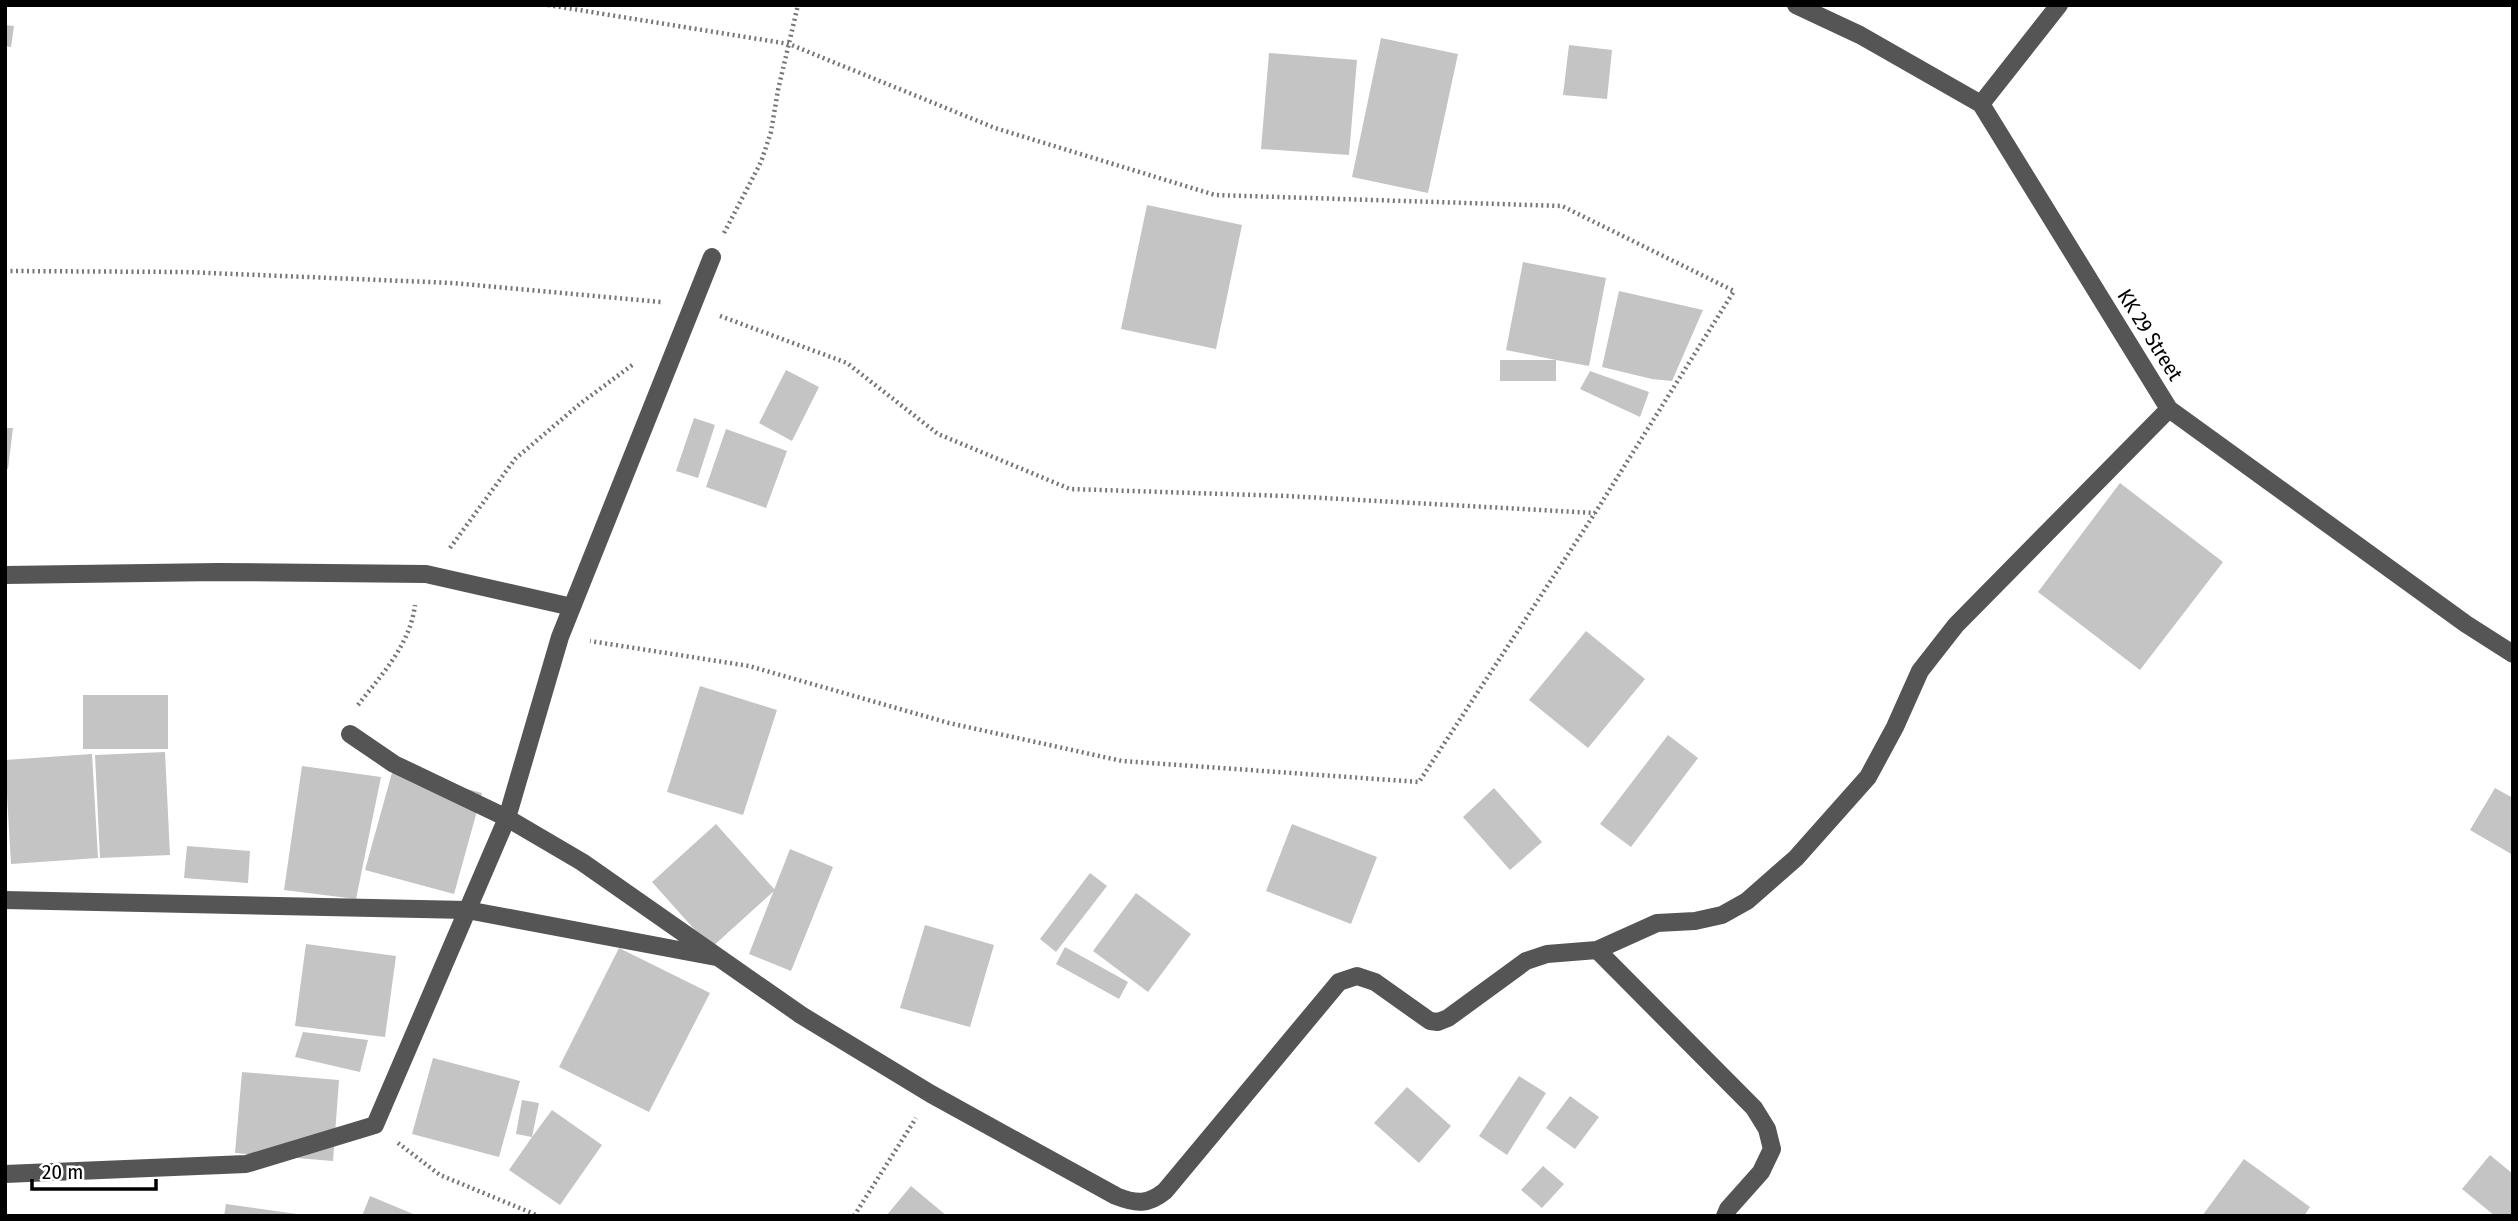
<svg xmlns="http://www.w3.org/2000/svg" width="2518" height="1221" font-family="'Fira Sans Condensed',sans-serif">
	<style>
		.building { fill: #c4c4c4 }
		.lines { fill: none; stroke-linecap: round; stroke-linejoin: round }
		.path { stroke: #777; stroke-width: 4.5; stroke-dasharray: 2 3.5; stroke-linecap: butt }
		.minor { stroke: #555; stroke-width: 18 }
		.labels { text-anchor: middle; dominant-baseline: central; stroke-width: 5; stroke-linejoin: round; paint-order: stroke }
		.street-label { font-size: 21px; fill: #000; stroke: #fff }
	</style>
	<rect width="100%" height="100%" fill="#fff"/>
	<path class="building" d="M5,25l9,1 -3,21 -6,-1z
		M1381,38l77,16 -30,139 -76,-16z
		M1569,45l43,5 -5,49 -44,-4z
		M1269,53l88,7 -8,95 -88,-6z
		M1147,205l95,20 -26,124 -95,-20z
		M1523,262l83,16 -17,88 -33,-6v21h-56v-21h56l-50,-10z
		M1619,291l84,19 -31,71 -20,-2 -50,-12z
		M786,370l33,17 -27,54 -33,-18z
		M1590,371l59,21 -9,25 -60,-28z
		M694,418l21,7 -17,53 -22,-7z
		M5,428h8l-5,41h-3z
		M726,429l61,22 -21,57 -60,-21z
		M2120,483l103,79 -83,108 -102,-78z
		M1586,631l59,48 -57,69 -59,-48z
		M700,686l77,24 -34,105 -76,-23z
		M83,695h85v54h-85z
		M1668,735l30,23 -67,89 -31,-23z
		M165,752l5,103 -70,3 -5,-103z
		M92,754l6,104 -87,6 -6,-104z
		M302,766l79,11 -25,122 -72,-9z
		M393,769l89,24 -28,101 -89,-24z
		M1494,788l48,54 -32,28 -47,-53z
		M2495,788l18,10v57l-43,-25z
		M716,824l59,66 -64,58 -59,-66z
		M1292,824l85,33 -26,67 -85,-33z
		M187,846l63,5 -2,32 -64,-5z
		M790,849l43,18 -42,104 -42,-17z
		M1090,873l17,13 -51,66 -16,-13z
		M1136,893l55,41 -43,58 -55,-41z
		M925,925l69,20 -24,82 -70,-19z
		M306,944l90,12 -11,81 -90,-11z
		M1065,947l63,35 -9,17 -63,-35z
		M619,948l91,45 -61,119 -90,-45z
		M303,1032l65,8 -8,32 -65,-15z
		M433,1058l87,23 -21,76 -87,-23z
		M242,1072l97,8 -6,81 -98,-8z
		M1519,1076l27,17 -39,62 -28,-19z
		M1407,1087l44,39 -32,37 -45,-40z
		M1570,1096l29,21 -24,32 -29,-21z
		M522,1100l17,3 -7,34 20,-27 50,35 -42,60 -51,-35 23,-33 -16,-3z
		M2490,1155l23,19v42h-18l-33,-27z
		M2244,1159l66,48 -6,9h-102z
		M1543,1166l21,18 -22,24 -21,-18z
		M911,1186l36,30h-61z
		M370,1196l48,20h-56z
		M226,1204l71,10v2h-73z"/>
	<g class="lines">
		<path class="path" d="M548,5l241,39 206,84 220,67 347,11 172,85 -139,222 -176,269 -297,-21 -173,-38 -200,-57 -159,-25
			M724,233l37,-71 10,-30 7,-42 20,-85
			M5,271l180,1 268,11 208,19
			M720,316l127,47 91,71 132,55 217,7 308,17
			M450,548l65,-89 66,-56 54,-40
			M358,705c24,-31 52,-60 57,-100
			M398,1143l42,32 99,41
			M854,1216l62,-98"/>
		<path class="minor" d="M1796,5l64,30 121,69 188,305 297,215 47,30
			M1981,104l78,-99
			M5,575l213,-3 208,2 146,33
			M350,734l44,30 113,54 75,44 219,153 130,79 185,102c20,8 32,9 49,-5l174,-209 18,-6 18,6 55,39 8,1 10,-4 78,-57 21,-7 50,-4 60,-27 38,-2 27,-6 25,-14 49,-43 72,-81 27,-50 25,-56 36,-46 213,-216
			M5,900l462,10 249,47
			M1597,950l157,158 13,21 5,20 -11,23 -33,37 -3,7
			M5,1174l241,-10 129,-39 132,-307 53,-181 152,-380"/>
	</g>
	<g class="labels">
		<g class="street-label">
			<text transform="translate(2150 335) rotate(58)">KK 29 Street</text>
		</g>
	</g>
	<rect width="2518" height="1221" fill="none" stroke="#000000" stroke-width="14"/>
	<path d="M32 1179v10h124v-10" fill="none" stroke="#000000" stroke-width="3.5"/>
	<text x="42" y="1179" font-size="21" fill="#000000" stroke="#ffffff" stroke-width="5" paint-order="stroke">20 m</text>
</svg>
